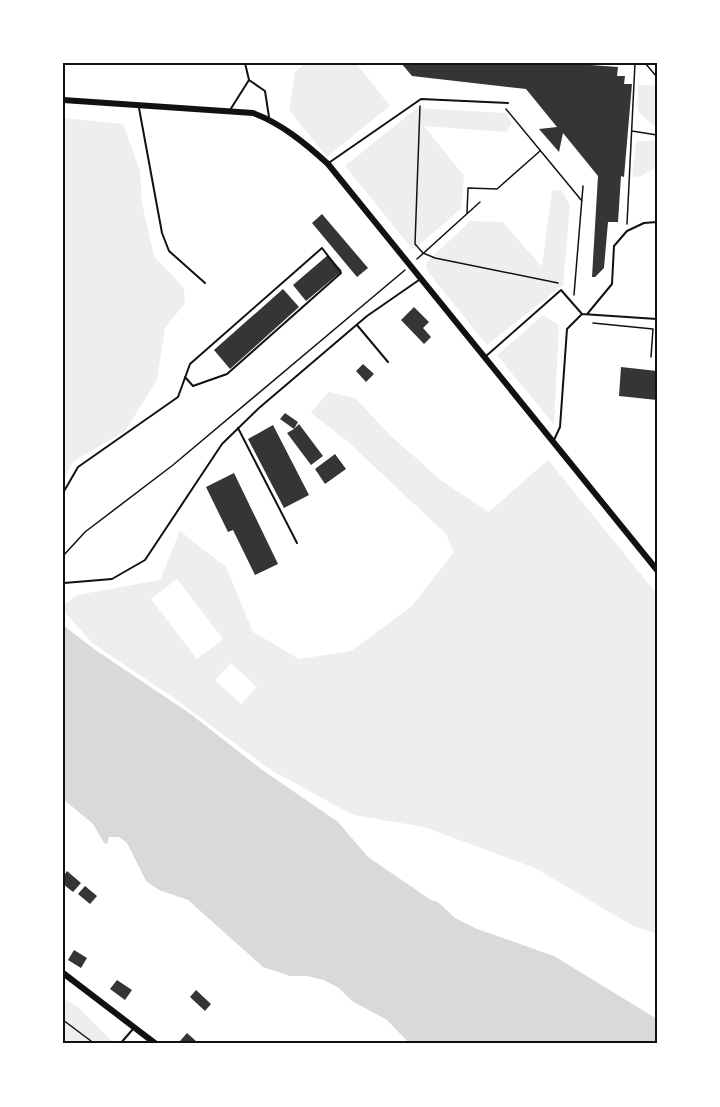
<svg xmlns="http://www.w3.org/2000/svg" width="720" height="1107" font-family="'DM Sans',sans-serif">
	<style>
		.green { fill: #eee; fill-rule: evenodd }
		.water { fill: #d9d9d9 }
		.building { fill: #353535 }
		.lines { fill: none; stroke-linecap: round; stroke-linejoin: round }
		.path { stroke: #111; stroke-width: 1.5 }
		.service { stroke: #111; stroke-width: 2 }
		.tertiary { stroke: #111; stroke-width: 6 }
		.neatline { fill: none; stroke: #111; stroke-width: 2 }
	</style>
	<rect width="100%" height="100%" fill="#fff"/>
	<path class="green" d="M306,63h50l34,43 -63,51 -38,-47 6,-38z
		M638,85l19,1 -1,42 -18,-17z
		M417,108l89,5 6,10 -6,9 -82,-6 40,50 -3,33 -48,41 -68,-84z
		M63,118l60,6 17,47 2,32 12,53 30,32 1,15 -20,25 -8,52 -32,51 -51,30 -11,19z
		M657,140v27l-18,10 -7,-1 4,-34z
		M561,190l9,15 -7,80 -76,60 -59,-73 -2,-9 44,-42 33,1 39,45 10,-76z
		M543,315l16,10 -5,100 -57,-70z
		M328,392l27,6 37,39 50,44 47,31 59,-52 109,134v340l-24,-8 -98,-58 -111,-41 -71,-12 -82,-45 -100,-74 -79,-53 -29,-33v-5l14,-10 83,-15 20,-49 46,36 27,65 46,27 52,-8 61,-45 42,-54 -8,-18 -99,-93 -36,-28zM177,579l46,60 -26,20 -46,-60zM231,663l26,24 -16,17 -26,-24z
		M63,998l15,9 37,37h-52z"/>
	<path class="water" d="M63,625l31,24 98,66 69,54 77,53 30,35 63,43 7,2 17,16 22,11 77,27 103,63v25h-247l-23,-24 -35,-19 -13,-13 -15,-8 -17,-4h-17l-27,-9 -75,-67 -29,-10 -13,-9 -19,-38 -8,-6h-10l-2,7 -3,-1 -11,-19 -30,-25z"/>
	<path class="building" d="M401,63h162l55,4 -1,9h8l-1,8h8l-8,93 -3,-1 -3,46h-10l-4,46 -9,9h-3l6,-101 -35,-43 -4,19 -20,-23 18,-2 -31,-38 -114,-13z
		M322,214l46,54 -11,9 -45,-54z
		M328,255l14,16 -36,30 -13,-16z
		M283,289l16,18 -69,62 -16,-19z
		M414,307l15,15 -6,6 8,9 -7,7 -23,-24z
		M363,364l11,10 -8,8 -10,-11z
		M621,367l36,4v29l-38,-4z
		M285,413l13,9 -4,7 5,-5 24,32 -12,9 -24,-32 7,-4 -14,-10z
		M273,425l36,70 -25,13 -36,-69z
		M335,454l11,15 -21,15 -10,-15z
		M234,473l44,91 -23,11 -22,-45 -5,2 -22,-45z
		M67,871l14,12 -8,9 -10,-8v-7z
		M85,886l12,10 -7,8 -12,-10z
		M74,950l13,8 -6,10 -13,-8z
		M117,980l15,10 -7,10 -15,-11z
		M196,990l15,14 -6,7 -15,-14z
		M187,1033l10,9 -2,2h-11l-4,-3z"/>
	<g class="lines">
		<path class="path" d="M645,63l12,14
			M420,106l-5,138 8,9 12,5 123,25
			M506,109l76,92
			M632,131l25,4
			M467,213l1,-25 29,1 43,-38
			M627,224l8,-161
			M417,259l63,-57
			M574,295l9,-109
			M593,323l60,6 -2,28
			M63,556l22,-24 88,-67 232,-195
			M63,1020l32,24"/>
		<path class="service" d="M245,63l4,17 16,11 4,26
			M139,108l23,125 7,18 36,32
			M230,110l19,-30
			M330,162l91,-63 87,4
			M588,313l24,-29 2,-38 13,-15 17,-8 13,-1
			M582,314l75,5
			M357,325l31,37
			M485,357l76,-67 21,24 -15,15 -7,98 -6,13
			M238,428l59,115
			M63,493l15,-26 100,-70 12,-33 132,-116 19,25 -114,101 -34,12 -8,-9
			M64,583l48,-4 33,-19 77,-116 37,-36 108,-92 52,-36
			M120,1044l13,-15"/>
		<path class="tertiary" d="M63,100l190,13c29,11 52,30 75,51l329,406
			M63,973l93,71"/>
	</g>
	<rect width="720" height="1107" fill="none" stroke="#ffffff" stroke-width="129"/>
	<rect x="64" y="64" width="592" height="978" class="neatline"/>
</svg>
